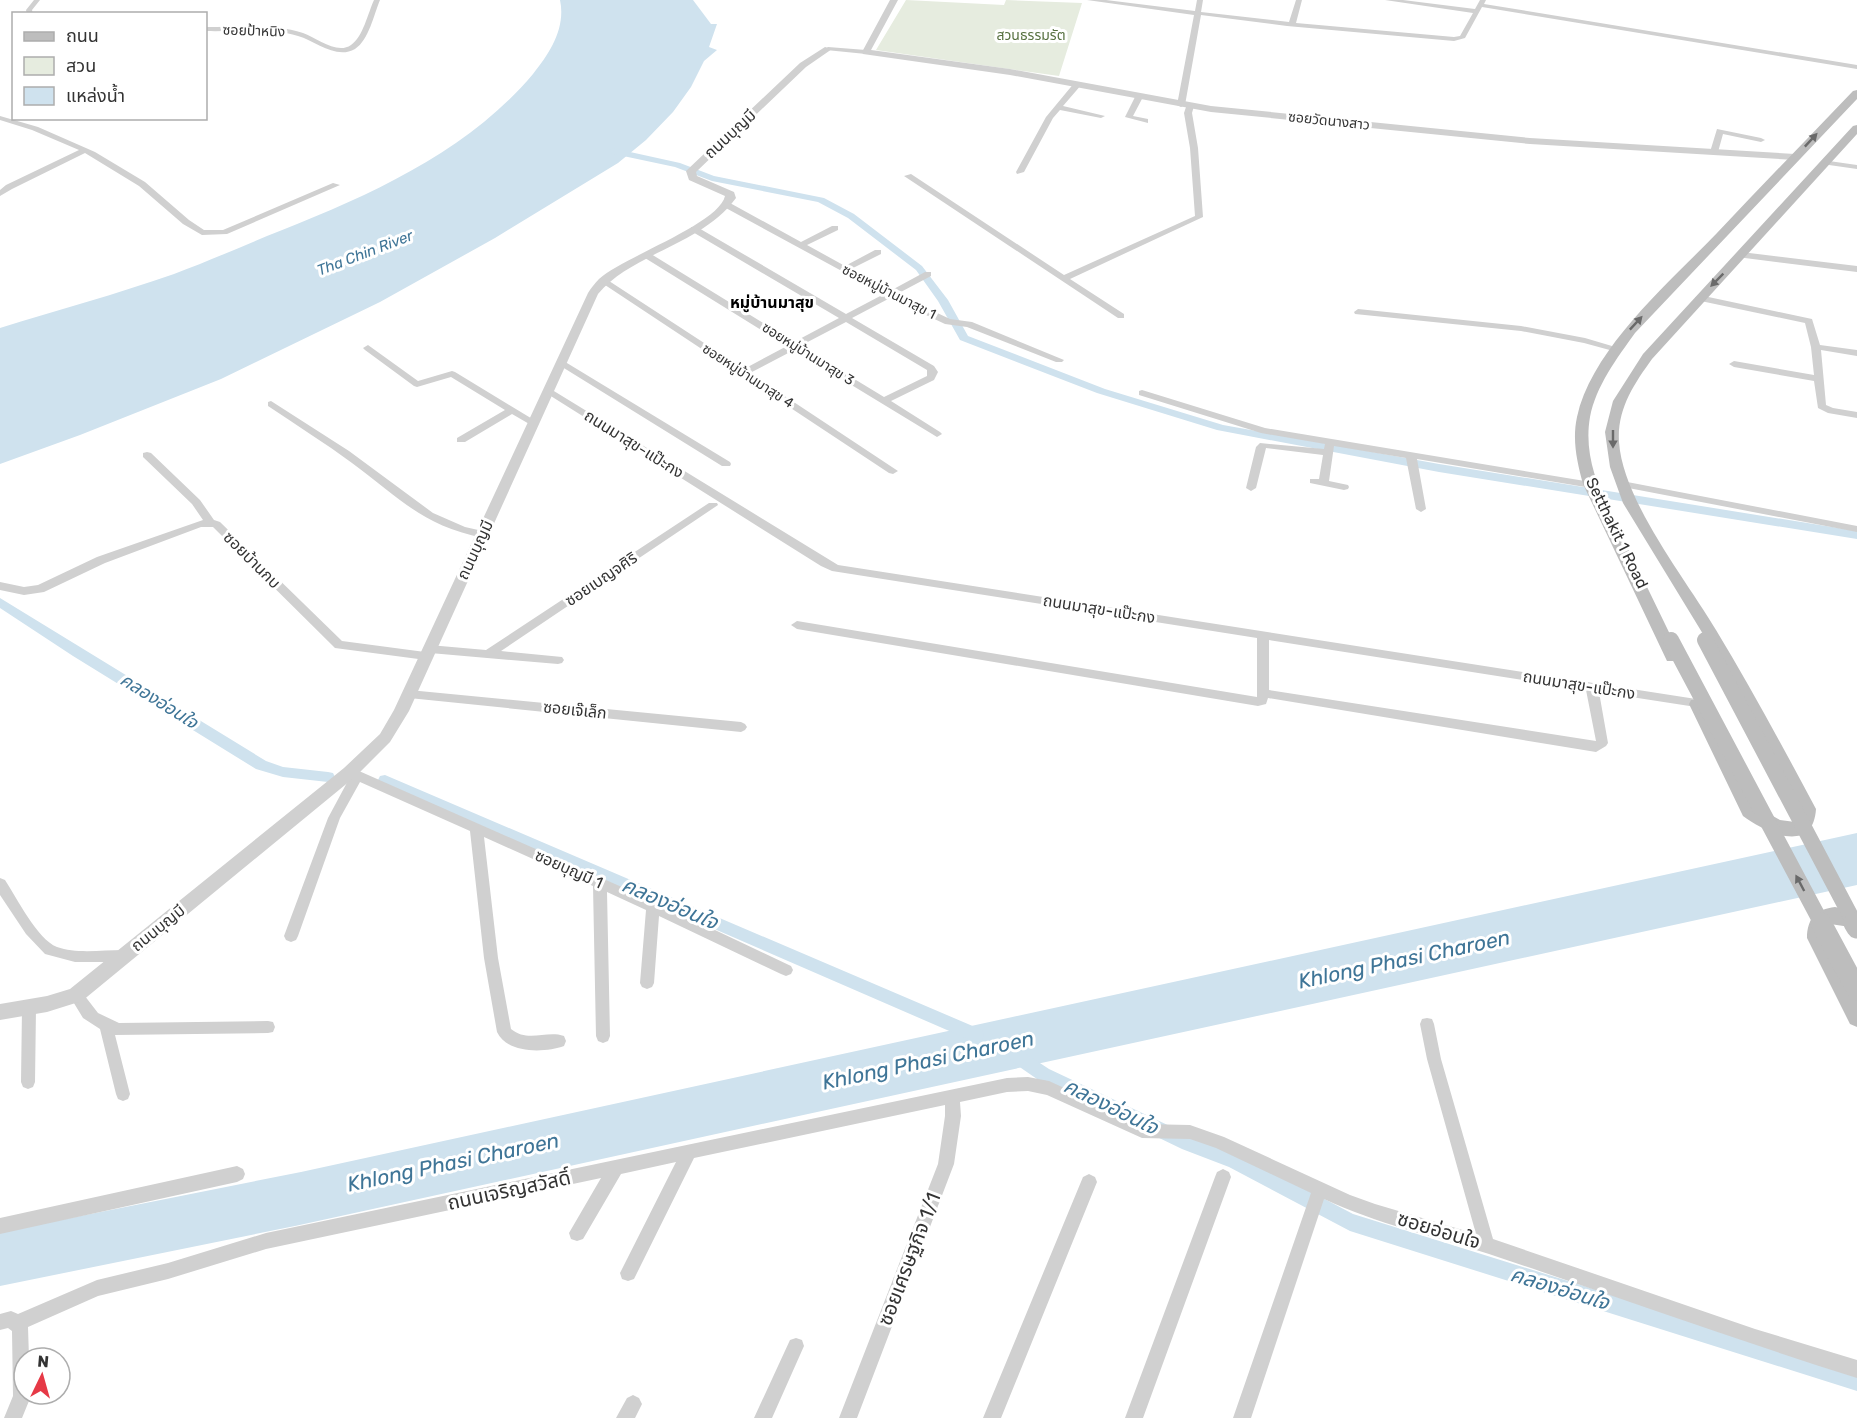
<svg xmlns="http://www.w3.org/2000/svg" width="1857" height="1418" font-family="Rubik,'Noto Sans Thai',sans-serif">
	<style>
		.green { fill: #e6ecdf }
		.water { fill: #cfe2ee }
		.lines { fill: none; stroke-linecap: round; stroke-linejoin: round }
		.canal { fill: #cfe2ee; fill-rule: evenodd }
		.minor { fill: #d0d0d0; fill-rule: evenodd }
		.tertiary { fill: #d0d0d0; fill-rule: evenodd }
		.secondary { fill: #bdbdbd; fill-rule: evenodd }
		.secondary-bridge-far1 { stroke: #bdbdbd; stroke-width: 16 }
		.secondary-bridge { stroke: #bdbdbd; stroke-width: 21 }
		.oneway { fill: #6a6a6a }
		.labels { text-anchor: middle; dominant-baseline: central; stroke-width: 6; stroke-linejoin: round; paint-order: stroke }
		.far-street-label { font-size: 14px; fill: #333; stroke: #fff }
		.far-park-label { font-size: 14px; fill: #56703f; stroke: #fff }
		.far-water-label { font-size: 15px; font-style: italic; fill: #3f7597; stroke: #fff }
		.street-label { font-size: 16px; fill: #333; stroke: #fff }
		.far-quarter-label { font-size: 16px; font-weight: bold; fill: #000; stroke: #fff }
		.water-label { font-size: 18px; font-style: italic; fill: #3f7597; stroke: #fff }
		.near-street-label { font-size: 20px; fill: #333; stroke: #fff }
		.near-water-label { font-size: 21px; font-style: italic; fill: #3f7597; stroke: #fff }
	</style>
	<rect width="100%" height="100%" fill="#fff"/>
	<path class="green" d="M906,0l98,5 2,-5 76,3 -23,73 -183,-26z"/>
	<path class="water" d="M560,0h133l18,24h6l-8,23 8,3 -13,11 -13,26 -18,25 -27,28 -28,23 -123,75 -115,64 -159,77 -141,56 -80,29v-136c58,-18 117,-34 174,-54 32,-12 62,-25 93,-38 95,-37 199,-82 266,-162 17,-21 33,-46 27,-74z
		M1857,833v52l-1562,341 -295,60v-54l301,-60z"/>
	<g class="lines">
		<path class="canal" d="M612,148l68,15 34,13 110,22 30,16 68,52 26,34 20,36 137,53 118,36 216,39 418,67v8l-418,-67 -222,-42 -120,-37 -137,-53 -22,-39 -22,-31 -68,-52 -30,-16 -106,-21 -37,-14 -66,-14 -1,-2z
			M0,598l266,163 17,6 45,5 5,1 2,4 -2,4 -5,1 -45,-5 -27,-8 -183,-113 -73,-48z
			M385,775l597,255 2,5 -2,5 -6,2 -6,-2 -590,-256 -2,-4 2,-4z
			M1017,1048l32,21 144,68 48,18 112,59 504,157v20l-507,-160 -121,-64 -47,-18 -145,-70 -26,-18 -2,-5 2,-5z"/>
		<path class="minor" d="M34,0h6l-8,10 1,4h-6l-1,-4z
			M374,0h6c-6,14 -11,40 -25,49 -19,11 -39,-8 -57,-13 -30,-9 -62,-4 -92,-5v-4c32,0 66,-4 97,6 14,5 34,22 48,12 12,-8 17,-32 23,-45z
			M1087,0h19l89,11 2,-11h6l-2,12 88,10 7,-22h6l-6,23 158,14 6,-1 13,-23 -88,-13h18l72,9 5,-9h6l-2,4 373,61v4l-375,-62 -17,31 -11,3 -167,-15 -86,-11 -16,90 -4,2 -4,-2 17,-90z
			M828,47l38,3 3,2 -3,2 -40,-4 -1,-1z
			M1075,82l7,2 -19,22 42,10 -4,2 -41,-8 -7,8 -29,54 -7,2 -1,-2 30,-55z
			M1136,95l7,2 -10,19 15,3v4l-23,-6z
			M1187,104l7,2 -2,7 6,35 5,69 -133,62 54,35v4h-6l-214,-142 7,-2 153,101 131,-59 -5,-68 -6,-35z
			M0,116l38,11 57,25 50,30 44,38 15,10h19l110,-47 7,2 -113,49 -25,1 -19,-11 -44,-38 -54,-33 -73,36 -12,7v-6l6,-5 73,-35 -47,-20 -32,-10z
			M1717,129l44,9 4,2 -4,2 -38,-8 -5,18 -4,2 -4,-2z
			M1822,160l35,5v4l-35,-5z
			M724,203h6l71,39 31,-16h6v4l-31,15 38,21 30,-16h6v4l-30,15 39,22 35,-19h6v4l-34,18 53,25 22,3 92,38 -2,2h-6l-89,-35 -22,-3 -55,-26 -38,20 82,48 4,6 -4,8 -43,21 49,31 2,2 -5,3 -143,-87 -44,23 148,98 -5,3 -4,-1 -290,-192 7,-2 138,90 43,-23 -142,-88v-4h6l143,88 45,-24 -148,-87v-4h6l149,87 38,-20 -160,-87zM846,322l81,48v6l-43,21 -84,-51z
			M1699,295l113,24 8,26 37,5v6l-36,-6 5,55 7,3 24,4v6l-29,-5 -10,-5 -4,-27 -80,-14 -5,-3 5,-3 80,14 -3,-28 -6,-24 -109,-23 -1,-2z
			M1358,309l163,17 64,12 37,11 -5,3 -33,-9 -63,-12 -166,-17 -1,-2z
			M368,345l50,36 34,-10 3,1 84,51 -5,3 -3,-1 -19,-11 -47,28h-8v-4l48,-28 -54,-33 -34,10 -3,-1 -49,-36 -2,-2z
			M562,360l168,102 1,2 -1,2h-8l-163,-101v-4z
			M549,388l289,177 858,134 6,4 -6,4 -97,-15 9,51 -2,3 -10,6 -328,-54 -2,6 -8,2 -461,-77 -6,-4 6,-4 460,76v-59l-425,-67 -11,-5 -275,-173v-4zM1269,640l317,50 10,51 -327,-51z
			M1142,390l123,38 326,54 5,3 -5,3 -174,-29 9,50 -5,3 -5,-3 -10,-51 -72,-12 -5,35 19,4 1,2 -1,2 -4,1 -34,-7v-4h9l4,-24 -57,-7 -10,40 -5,3 -5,-3 10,-41 4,-4 64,6 1,-5 -64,-11 -122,-38v-4z
			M271,401l78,50 84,62 32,14 22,5 1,2 -5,4c-62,-13 -83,-40 -131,-75 -27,-20 -56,-38 -84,-57v-4z
			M147,452l4,1 49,47 14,20 6,2 122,119 83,11 -2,-3 2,-3 4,-1 57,5 223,-147h8l1,2 -217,146 61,6 2,3 -2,3 -4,1 -128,-11 2,3 -2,3 -4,1 -91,-12 -122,-121h-12l-96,36 -61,29 -20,3 -24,-5v-8l24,5 14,-2 59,-28 106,-37 -11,-16 -49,-47v-4z
			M1622,481l235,45v6l-239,-46 -1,-2z
			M409,690l332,32 4,2 2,3 -2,3 -4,2 -332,-34 -6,-4z
			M350,767l308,136 133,63 2,4 -2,4 -5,2 -5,-2 -122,-58 -5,67 -2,4 -5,2 -5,-2 -2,-4 6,-73 -39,-18 3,144 -2,5 -5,2 -5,-2 -2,-5 -3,-150 -109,-49 14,121 13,71c17,14 35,1 53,7l2,5 -2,5c-19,7 -57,8 -67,-14l-13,-74 -14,-127 -110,-49 -20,36 -42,118 -2,4 -5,2 -5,-2 -2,-4 44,-118 22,-41 -6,-5 2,-3z
			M0,878l5,2c12,18 32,59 52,67 19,7 45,3 66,3l5,2 2,4 -2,4 -5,2h-48l-30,-8 -19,-20 -26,-39z
			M76,989l5,2 17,22 21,10 149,-2 5,1 2,5 -2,5 -5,1 -153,2 15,59 -2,5 -5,2 -5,-2 -2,-5 -16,-65 -17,-11 -14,-23 2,-4z
			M29,1002l5,2 2,4 -1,74 -2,5 -5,2 -5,-2 -2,-5 1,-74 2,-4z
			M1427,1018l5,1 2,5 7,35 52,180 262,90 102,31v18c-124,-39 -245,-83 -368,-124 -55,-18 -112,-30 -165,-55l-73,219h-18l78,-225 -95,-45 -26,-9 -48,-1 -95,-43 -19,-4 -21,1 -47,10 1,14 -7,48 -97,254h-18l99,-254 7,-48v-11l-251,53 -60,121 -6,2 -6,-2 -2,-6 56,-111 -55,12 -38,65 -6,2 -6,-2 -2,-6 32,-55 -335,71 -98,30 -70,17 -70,31 1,31h-5v36h7v2l-9,22h-18l9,-22 -1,-65 -4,-3 -8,2v-16l11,-3 7,3 79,-34 71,-17 98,-30 741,-155 21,-1 21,4 94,43 47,1 34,12 126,58 25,9 101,30 -49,-175 -7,-35 2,-5z
			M237,1166l6,3 2,5 -2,5 -6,3 -237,52v-16z
			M1223,1169l6,3 2,5 -88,241h-18l90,-241 2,-5z
			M1089,1174l6,3 2,5 -96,236h-18l100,-241z
			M796,1338l6,2 2,6 -32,72h-18l36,-78z
			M633,1395l6,3 3,6 -7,14h-19l11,-20z"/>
		<path class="tertiary" d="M890,0h8l-27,50 139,19 201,37 319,32 265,16 5,3 -5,3 -265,-16 -319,-32 -201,-37 -147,-21 -1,-2z
			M825,47l7,2 -26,18 -110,105 1,4 37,16 2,6c-34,47 -104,55 -138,96l-189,417 -19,31 -34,34 -274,225 -35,11 -47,8v-16l47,-8 23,-7 274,-221 36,-34 14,-24 194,-417c3,-5 7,-10 11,-14 24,-22 120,-55 126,-83l-36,-16 -3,-9 114,-108z
			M1741,252l116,14v6l-120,-15v-4z"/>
		<path class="secondary" d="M1857,90v9l-222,234c-18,25 -39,53 -45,84 -9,51 22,98 43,141 16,33 32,66 48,99l-2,4h-12l-84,-177c-6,-22 -11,-44 -6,-67 15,-69 93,-135 140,-184 45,-48 91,-95 136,-142z
			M1857,125v9l-205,225c-18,25 -35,50 -33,83 4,59 66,136 97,188 35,58 68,119 100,179 -3,46 -50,24 -73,7l-54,-112 2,-4h12l52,106 25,14 15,2 3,-13 -95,-175 -80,-131 -13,-36 -5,-35 8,-31 30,-47 210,-228z
			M1835,907l22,5v16l-27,-4 -4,5 -1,9 32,60v29l-7,-3 -43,-86c0,-19 9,-29 28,-31z"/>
		<path class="secondary-bridge-far1" d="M1671,640l151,284
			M1705,640l150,284"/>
		<path class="secondary-bridge" d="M1821,923l36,67
			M1854,923l3,5"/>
	</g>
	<defs><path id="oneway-solid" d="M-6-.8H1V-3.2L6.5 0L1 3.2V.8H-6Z" transform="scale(1.5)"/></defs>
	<g class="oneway">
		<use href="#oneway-solid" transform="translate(1811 140) rotate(-47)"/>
		<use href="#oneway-solid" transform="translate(1717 280) rotate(135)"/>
		<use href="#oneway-solid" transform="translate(1636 323) rotate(-47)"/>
		<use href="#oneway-solid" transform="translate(1613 439) rotate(90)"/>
		<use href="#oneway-solid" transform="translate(1800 883) rotate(-118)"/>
	</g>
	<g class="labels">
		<g class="far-street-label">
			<text transform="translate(254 31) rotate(2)">ซอยป้าหนิง</text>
			<text transform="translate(1329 121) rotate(6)">ซอยวัดนางสาว</text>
			<text transform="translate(889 292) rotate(27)">ซอยหมู่บ้านมาสุข 1</text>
			<text transform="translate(808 354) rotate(32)">ซอยหมู่บ้านมาสุข 3</text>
			<text transform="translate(748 376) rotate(33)">ซอยหมู่บ้านมาสุข 4</text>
		</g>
		<g class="far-park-label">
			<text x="1031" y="35">สวนธรรมรัต</text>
		</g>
		<g class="far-water-label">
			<text transform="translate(365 253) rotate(-21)">Tha Chin River</text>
		</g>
		<g class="street-label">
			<text transform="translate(730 134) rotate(-43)">ถนนบุญมี</text>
			<text transform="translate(634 444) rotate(32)">ถนนมาสุข-แป๊ะกง</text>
			<text transform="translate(1617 533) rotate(64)">Setthakit 1 Road</text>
			<text transform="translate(475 550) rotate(-65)">ถนนบุญมี</text>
			<text transform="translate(252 560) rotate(45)">ซอยบ้านกบ</text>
			<text transform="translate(601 579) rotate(-34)">ซอยเบญจศิริ</text>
			<text transform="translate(1099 609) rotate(9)">ถนนมาสุข-แป๊ะกง</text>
			<text transform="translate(1579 685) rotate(9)">ถนนมาสุข-แป๊ะกง</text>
			<text transform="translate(575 710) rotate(6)">ซอยเจ๊เล็ก</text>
			<text transform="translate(569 869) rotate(24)">ซอยบุญมี 1</text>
			<text transform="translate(158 928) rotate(-39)">ถนนบุญมี</text>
		</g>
		<g class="far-quarter-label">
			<text x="772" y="302">หมู่บ้านมาสุข</text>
		</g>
		<g class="water-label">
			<text transform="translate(159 701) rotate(32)">คลองอ่อนใจ</text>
		</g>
		<g class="near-street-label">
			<text transform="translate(509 1190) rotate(-12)">ถนนเจริญสวัสดิ์</text>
			<text transform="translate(1439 1230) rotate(17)">ซอยอ่อนใจ</text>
			<text transform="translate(909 1259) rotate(-69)">ซอยเศรษฐกิจ 1/1</text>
		</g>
		<g class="near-water-label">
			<text transform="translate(670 903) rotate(23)">คลองอ่อนใจ</text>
			<text transform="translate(1404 959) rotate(-12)">Khlong Phasi Charoen</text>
			<text transform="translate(928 1060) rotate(-12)">Khlong Phasi Charoen</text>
			<text transform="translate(1111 1106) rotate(26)">คลองอ่อนใจ</text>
			<text transform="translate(453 1162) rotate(-12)">Khlong Phasi Charoen</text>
			<text transform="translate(1560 1288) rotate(17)">คลองอ่อนใจ</text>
		</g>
	</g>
	<rect x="12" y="12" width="195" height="108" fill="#ffffff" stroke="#adadad" stroke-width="1.5"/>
	<rect x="24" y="32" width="30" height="9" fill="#bdbdbd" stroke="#adadad" stroke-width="1.5"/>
	<text x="66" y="42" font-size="18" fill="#333333">ถนน</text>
	<rect x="24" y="57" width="30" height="18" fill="#e6ecdf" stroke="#adadad" stroke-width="1.5"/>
	<text x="66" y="72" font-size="18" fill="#333333">สวน</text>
	<rect x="24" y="87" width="30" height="18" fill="#cfe2ee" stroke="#adadad" stroke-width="1.5"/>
	<text x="66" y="102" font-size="18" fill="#333333">แหล่งน้ำ</text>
	<g transform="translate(42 1376) rotate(5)"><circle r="28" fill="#ffffff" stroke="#adadad" stroke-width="1.5"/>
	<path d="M0-4.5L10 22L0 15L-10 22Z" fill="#e63946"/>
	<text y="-9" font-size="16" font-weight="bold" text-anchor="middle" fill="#333333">N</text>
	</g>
</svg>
